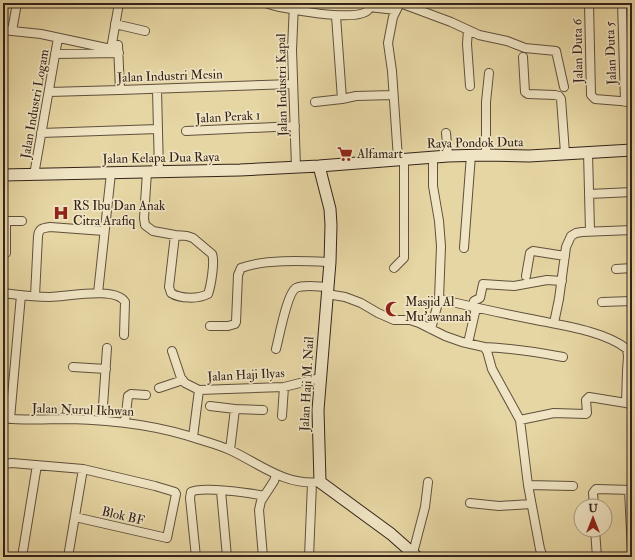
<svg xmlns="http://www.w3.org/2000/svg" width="635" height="560" font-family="'IM FELL Double Pica',serif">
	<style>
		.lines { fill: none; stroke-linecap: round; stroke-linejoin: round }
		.minor-casing { stroke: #60503d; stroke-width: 10 }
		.secondary-casing { stroke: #34231b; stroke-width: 13 }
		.minor { stroke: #efe4c3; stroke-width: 8 }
		.secondary { stroke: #efe4c3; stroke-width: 11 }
		.labels { text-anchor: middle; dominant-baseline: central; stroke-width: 3.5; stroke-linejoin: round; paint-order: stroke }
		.street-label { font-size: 13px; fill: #34231b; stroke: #efe4c3 }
		.poi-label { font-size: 13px; fill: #34231b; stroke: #efe4c3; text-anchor: start }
	</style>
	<rect width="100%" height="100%" fill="#e6d6a3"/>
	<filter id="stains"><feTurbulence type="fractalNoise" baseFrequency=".005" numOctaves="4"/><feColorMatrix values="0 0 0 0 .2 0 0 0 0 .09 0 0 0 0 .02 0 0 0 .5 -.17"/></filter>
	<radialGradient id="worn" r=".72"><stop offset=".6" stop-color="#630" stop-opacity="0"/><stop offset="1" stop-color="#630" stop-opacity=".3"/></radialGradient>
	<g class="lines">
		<defs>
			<path id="minor" d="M266,3c15,6 93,20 102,7l1,-7
				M294,3l-2,47 4,117
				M400,3l51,19 28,13 28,6 18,7 31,3 8,36
				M589,3l2,92 4,4 37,3
				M622,3l3,99
				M369,7l27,3
				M336,16l6,83 14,-3 37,-1
				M115,24l30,7
				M3,30l38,4 70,15 8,-46
				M468,30l-1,14 3,42
				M12,31l5,-28
				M118,45l2,45
				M55,54l64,-1
				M523,57l2,35 3,2 27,1 4,1 2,3 4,54
				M157,89l2,83
				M49,92l71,-2 173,-6
				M315,102l27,-3
				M186,131l109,-5
				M41,133l117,-4
				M446,133l2,23
				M588,152l2,79
				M486,155v-53l3,-29
				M398,159l-6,-88 -4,-28 5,-26 7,-14
				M147,172l-3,46 1,7 8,6 22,4 12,1 6,2 19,16c3,7 -1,32 -4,40 -9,5 -28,5 -37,-1l-2,-6 6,-52
				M34,175l24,-137
				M589,194l43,-2
				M3,221h19
				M464,248l7,-93
				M6,253v-32
				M394,268l10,-10v-99
				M616,269l16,-1
				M526,276l4,-23 3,-2 32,5
				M3,293c15,2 31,4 47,4 16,0 66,-11 75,5l-1,33
				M98,293l13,-120
				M327,294l18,3 16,6 17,10 16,7h16l9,3 26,13 17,6 22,5 3,4 5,18 28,51 8,65 12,64 3,8
				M35,296l3,-60c1,-8 5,-8 12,-9l54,4
				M439,299c30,7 61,14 92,20 29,6 74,12 96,30l1,7 -1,15 -1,32
				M602,302l30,-1
				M472,307l2,-6 6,-3 3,-14 31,2 33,-6 15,1
				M554,323l5,-24 7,-52 5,-11 5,-3 6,-1 50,-2
				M210,326h18l7,-2 1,-2 2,-47 3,-7c23,-9 64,-7 89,-6
				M431,329l8,-30 2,-53 -2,-25 -6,-35v-28
				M468,343l8,-35
				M484,347c26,1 53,5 79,10
				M276,349c3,-11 11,-56 20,-61 9,-4 23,-1 32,-1
				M172,351l9,27 4,5 14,7 85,-3 36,-9
				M73,367l33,2
				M159,388l24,-8
				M210,406l25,3 28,1
				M282,416l2,-29
				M3,418c22,3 44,1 67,1 45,1 88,6 131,21 10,3 20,6 29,10 30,14 55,36 90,32
				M10,419l11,-124
				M102,420l5,-72
				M520,420l34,-7 32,1 1,-1 -1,-13 3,-3 37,6 6,2
				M125,422l3,-26 3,-2 15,1
				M193,437l6,-47
				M230,450l5,-41
				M3,464l9,-1 71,6 72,17 20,6 1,2 -9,44 -92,-21
				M528,485l45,1
				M629,490l3,61
				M221,491l6,66
				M470,503l29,3 32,-2
				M594,506l-1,-13 3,-4 36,1
				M595,530l2,27
				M413,553l12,-46 3,-25
				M22,557l15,-92
				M68,557l15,-88
				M196,557l-6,-59 1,-6c10,-6 60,1 73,4
				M263,557l-4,-47 2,-9 13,-20 2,-6
				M309,557l3,-74"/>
			<path id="secondary" d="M319,166l11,43 1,16 -1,37 -12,148 2,72 71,52 26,23
				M3,175l237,-5 79,-4 129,-10 38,-1 43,1 103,-6"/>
		</defs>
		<use href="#minor" class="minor-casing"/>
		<use href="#secondary" class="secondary-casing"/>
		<use href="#minor" class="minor"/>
		<use href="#secondary" class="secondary"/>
	</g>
	<defs>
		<symbol id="supermarket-bare" viewBox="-9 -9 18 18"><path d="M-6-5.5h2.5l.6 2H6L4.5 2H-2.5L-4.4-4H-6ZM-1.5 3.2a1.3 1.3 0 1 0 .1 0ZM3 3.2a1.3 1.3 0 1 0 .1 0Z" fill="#8f2418" stroke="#efe4c3" stroke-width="2.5" paint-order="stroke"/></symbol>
		<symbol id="hospital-bare" viewBox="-9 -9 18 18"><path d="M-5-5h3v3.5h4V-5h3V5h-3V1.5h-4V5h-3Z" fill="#8f2418" stroke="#efe4c3" stroke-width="2.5" paint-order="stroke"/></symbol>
		<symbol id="mosque-bare" viewBox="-9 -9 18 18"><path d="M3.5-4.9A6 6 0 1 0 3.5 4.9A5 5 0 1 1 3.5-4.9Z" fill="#8f2418" stroke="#efe4c3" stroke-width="2.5" paint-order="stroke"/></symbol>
	</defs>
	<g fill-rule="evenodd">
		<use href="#supermarket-bare" x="334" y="143" width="22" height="22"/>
		<use href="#hospital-bare" x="50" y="202" width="22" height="22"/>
		<use href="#mosque-bare" x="382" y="298" width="22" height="22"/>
	</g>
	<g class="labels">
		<g class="street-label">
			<text transform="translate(578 51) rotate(-91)">Jalan Duta 6</text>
			<text transform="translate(611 53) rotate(-92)">Jalan Duta 5</text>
			<text transform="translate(170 76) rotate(-2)">Jalan Industri Mesin</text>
			<text transform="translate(282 85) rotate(-91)">Jalan Industri Kapal</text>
			<text transform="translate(35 104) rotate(-80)">Jalan Industri Logam</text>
			<text transform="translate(228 117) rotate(-3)">Jalan Perak 1</text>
			<text transform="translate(475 143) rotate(-1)">Raya Pondok Duta</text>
			<text transform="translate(161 158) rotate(-1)">Jalan Kelapa Dua Raya</text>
			<text transform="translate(246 375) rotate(-3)">Jalan Haji Ilyas</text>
			<text transform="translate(307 384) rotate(-87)">Jalan Haji M. Nail</text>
			<text transform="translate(83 410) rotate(2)">Jalan Nurul Ikhwan</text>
			<text transform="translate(123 516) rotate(13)">Blok BF</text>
		</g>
		<g class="poi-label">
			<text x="357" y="154">Alfamart</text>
			<text x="73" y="206">RS Ibu Dan Anak<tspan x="73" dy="15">Citra Arafiq</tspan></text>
			<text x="405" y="302">Masjid Al<tspan x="405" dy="15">Mu'awannah</tspan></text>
		</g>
	</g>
	<rect width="635" height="560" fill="none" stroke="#e6d6a3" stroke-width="16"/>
	<rect x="4" y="4" width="627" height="552" fill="none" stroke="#34231b" stroke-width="2"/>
	<rect x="8" y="8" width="619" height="544" fill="none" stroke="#34231b"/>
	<g transform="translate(593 518)"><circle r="19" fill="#efe4c3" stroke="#a49780"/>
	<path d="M0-3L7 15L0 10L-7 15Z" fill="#8f2418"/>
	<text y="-6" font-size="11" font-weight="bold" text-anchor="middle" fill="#34231b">U</text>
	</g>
	<rect width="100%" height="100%" filter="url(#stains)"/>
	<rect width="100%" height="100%" fill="url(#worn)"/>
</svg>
